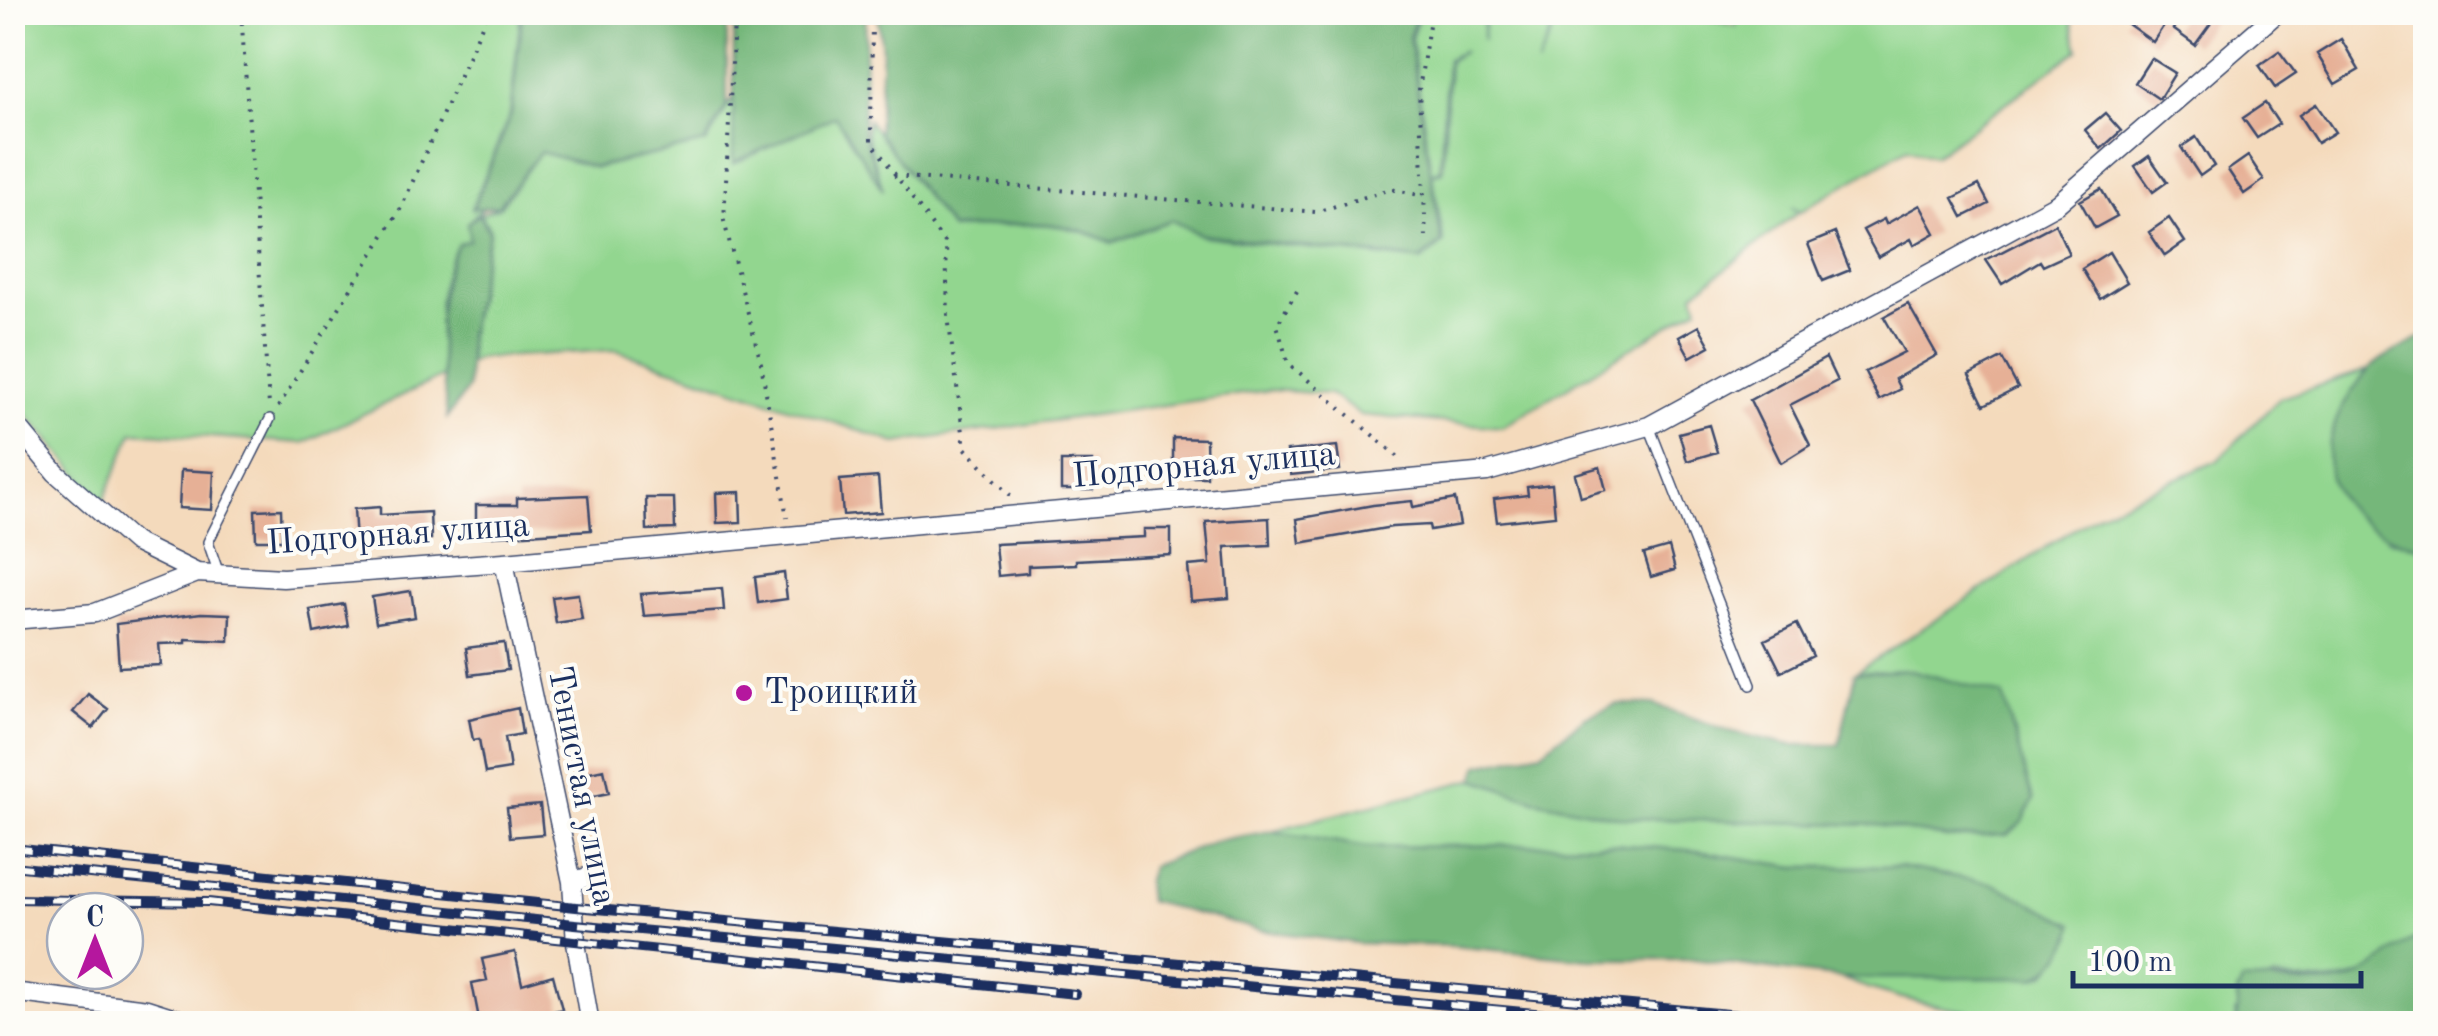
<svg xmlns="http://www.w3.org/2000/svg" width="2438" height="1036" font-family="'Old Standard TT',serif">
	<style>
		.green { fill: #92d68f; stroke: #568276; stroke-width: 2.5 }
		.forest { fill: #75b77a; stroke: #48736c; stroke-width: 2.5 }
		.building { fill: #e6b096 }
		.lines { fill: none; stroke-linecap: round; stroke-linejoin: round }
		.service-casing { stroke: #3c496c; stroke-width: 12 }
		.minor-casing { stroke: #3c496c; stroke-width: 21 }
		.path { stroke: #3c496c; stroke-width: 4; stroke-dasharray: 2.5 8; stroke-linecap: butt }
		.service { stroke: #fff; stroke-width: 9 }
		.minor { stroke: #fff; stroke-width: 18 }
		.rail-casing { stroke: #1b2f5e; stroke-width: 10 }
		.rail { stroke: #fdfcf7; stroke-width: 6; stroke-dasharray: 19; stroke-linecap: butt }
		.poi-dot { fill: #b5179e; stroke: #fdfcf7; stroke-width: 4 }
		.labels { text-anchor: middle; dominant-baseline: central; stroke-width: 8; stroke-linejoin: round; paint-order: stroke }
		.street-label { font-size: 35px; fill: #1b2f5e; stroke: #fdfcf7 }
		.poi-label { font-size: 35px; fill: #1b2f5e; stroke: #fdfcf7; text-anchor: start }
	</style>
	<rect width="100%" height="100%" fill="#fdfcf7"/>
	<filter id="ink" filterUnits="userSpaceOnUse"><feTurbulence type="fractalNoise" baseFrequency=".01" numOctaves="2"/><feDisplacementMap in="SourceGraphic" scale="20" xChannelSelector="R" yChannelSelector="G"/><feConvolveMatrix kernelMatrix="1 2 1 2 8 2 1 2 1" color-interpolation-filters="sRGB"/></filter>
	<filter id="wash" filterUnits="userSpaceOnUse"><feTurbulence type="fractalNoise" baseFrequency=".0048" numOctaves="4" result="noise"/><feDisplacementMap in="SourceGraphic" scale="40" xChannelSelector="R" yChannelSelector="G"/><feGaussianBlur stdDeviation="2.25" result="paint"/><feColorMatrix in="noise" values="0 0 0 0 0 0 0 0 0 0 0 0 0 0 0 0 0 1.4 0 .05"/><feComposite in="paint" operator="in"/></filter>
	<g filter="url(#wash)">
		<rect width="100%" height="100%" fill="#f4dabc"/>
		<path class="green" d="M12,13h509l-11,101 -38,94 10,1 -15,14 3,17 -12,4c-26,50 -19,79 -15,132l-140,67 -170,-11 -30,70 -90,-103z
			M1561,13h129l46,13v-14l334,1 8,37 -144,106 -27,-8 -106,63 -9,-4 7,5 -105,81 4,14 -196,120 -141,-12 -31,-21 -59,-4 -375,53 -280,-93 -137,8 -10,5v-28l21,-105 -10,-16 20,-7 40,-55 55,16 111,-25 28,-47 -1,68 102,-48 48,74 -17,-57 2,-13 83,110c65,-4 98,-16 161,13l59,-23 31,16 219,25 23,-18 -12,-68 10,-3 1,-5 6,-106 15,-10 -17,8 -7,111 -9,3 -20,-135 9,-25h63v28l2,-28h74l-22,53z
			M2367,370l-26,43 47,126 37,9 1,389c-23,4 -34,22 -53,32 -32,18 -66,13 -100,9l-38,34 2,12c-129,-1 -276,3 -396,-46h192l14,-5 26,-38 -172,-68h-106l-98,-16 -86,-7 -243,3 -97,-16 204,-52 60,21 88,18 254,7 70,13 56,-142 -92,-26 -56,3 243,-160 119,-52 63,-63z"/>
		<path class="forest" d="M587,13l131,-1 9,4v89l-22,38 -110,24 -55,-15 -41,54 -26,3 38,-94 11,-102z
			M734,13h132l-3,120 20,57 -48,-74 -102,47z
			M877,13h541l-9,24 33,206 -22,17 -218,-25 -31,-15 -59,22c-66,-29 -93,-16 -161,-13l-73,-96 4,-85z
			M479,215l10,16 -21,104v53l-21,30c-5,-62 -18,-116 11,-174l12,-4 -3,-17z
			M2425,336v212c-100,-23 -127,-94 -59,-175 14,-17 41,-27 59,-37z
			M1911,670l92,25 30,105 -10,22 -16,13 -60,3 -70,-13 -254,-7 -88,-18 -60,-21 4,-14 62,-13 44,-35 32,-13h36l80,28 58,13h48l16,-72z
			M1271,831l97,16 243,-3 86,7 98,16h106l90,16 83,41c-2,21 -22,47 -41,54h-192l-148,-19h-104l-137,-13 -96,-3 -96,-13 -112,-29 -2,-18 6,-17 63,-25z
			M2425,937v86h-188v-30l6,-12c33,-3 69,7 101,0 32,-6 50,-39 81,-44z"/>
		<g id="blocks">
			<path class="building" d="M2132,12h20l14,10 -13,20 -28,-20z
				M2185,12h34l-24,33 -22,-16z
				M2341,39l18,31 -24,14 -18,-30z
				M2279,51l17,23 -21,14 -16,-23z
				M2151,58l24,15 -16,26 -24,-16z
				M2265,103l14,21 -22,14 -14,-20z
				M2316,104l19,28 -18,11 -18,-28z
				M2105,113l16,18 -20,18 -16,-19z
				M2196,137l18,29 -14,10 -19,-29z
				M2149,156l18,26 -14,10 -18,-26z
				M2248,156l16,24 -20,14 -16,-24z
				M1979,185l10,19 -26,13 -10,-19z
				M2101,189l16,27 -22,12 -15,-27z
				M1920,205l15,28 -21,12 -3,-6 -33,18 -15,-27 21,-11 2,5z
				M2169,218l16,24 -20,14 -16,-24z
				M2055,224l14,30 -26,12 -3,-5 -38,23 -16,-24z
				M1835,233l15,37 -27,11 -15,-37z
				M2109,252l18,30 -27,17 -18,-30z
				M1908,304l29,51 -42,24 5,10 -21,11 -14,-28 39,-20 -20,-35z
				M1699,326l11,20 -20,11 -11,-20z
				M1826,358l11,23 -47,24 20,40 -29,18 -31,-63z
				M2002,358l16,30 -34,17 -15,-30z
				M1709,425l8,27 -30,9 -8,-28z
				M1173,438l33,1 1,38h-34z
				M1337,446l3,24 -49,5 -4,-24z
				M1061,461h32v29h-32z
				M1600,467l6,23 -25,7 -6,-23z
				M181,470l33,2 -2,38 -33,-2z
				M878,477l3,35 -38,3 -3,-35z
				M1552,484l3,32 -58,6 -3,-23 34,-4 -1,-8z
				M740,492l1,30 -24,1 -1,-30z
				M588,495l3,35 -115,7v-32h41v-7z
				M646,498h28l1,31 -28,1z
				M1455,499l5,26 -30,5 -1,-5 -37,2 -92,16 -3,-24 76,-14 39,-4 1,6z
				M380,507v8l50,-3 1,27 -75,3 -2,-33z
				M281,509l1,31h-26l-1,-30z
				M1269,518l1,27 -45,2 4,51 -38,3 -3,-35 22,-2 -4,-42z
				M1144,529h27v26l-95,5v4l-48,2v7l-30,3 -3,-32 149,-7z
				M1669,547l6,23 -24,7 -7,-23z
				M784,573l3,26 -29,4 -3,-26z
				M722,588l2,22 -80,6 -3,-22z
				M411,591l4,26 -39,6 -4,-26z
				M578,594l4,25 -26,4 -4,-26z
				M344,604l4,22 -34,7 -4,-23z
				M201,613l29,1 -1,27 -43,-2v4l-27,1 2,21 -42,2 -3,-43z
				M1797,624l16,32 -32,16 -16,-32z
				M504,643l4,27 -38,5 -4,-27z
				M88,694l20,15 -15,19 -20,-16z
				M518,708l4,26 -17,3 5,32 -25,4 -6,-34 -6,1 -4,-21z
				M604,769l5,24 -25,5 -4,-24z
				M540,805l3,29 -33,3 -3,-29z
				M515,952l7,32 31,-9 9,34 -31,8 -2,-7 -50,9 -7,-36 15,-3 -5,-21z"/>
		</g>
	</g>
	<g filter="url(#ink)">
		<use href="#blocks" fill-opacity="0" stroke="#3c496c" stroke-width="2.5"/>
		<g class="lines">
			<defs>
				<path id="service" d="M1649,426l102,259
					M219,574l-11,-32 62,-123"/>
				<path id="minor" d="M12,420l44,53 78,69 63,31
					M504,562l68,320 4,61 14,81
					M12,620l83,-7 102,-40 86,5 221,-16 983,-90 162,-46 408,-222 221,-192
					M572,882l21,-7
					M12,992l135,17 47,15"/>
			</defs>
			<use href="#service" class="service-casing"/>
			<use href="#minor" class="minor-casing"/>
			<path class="path" d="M241,12l28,393
				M727,12l7,10 -10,199 37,142 26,155
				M872,12l-1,129 75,104 2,71 17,132 48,50
				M894,176l422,36 75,-23 33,7
				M1426,237l-7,-147 12,-78
				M1297,291l-20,34 11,38 115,98
				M278,407l123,-199 87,-196"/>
			<use href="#service" class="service"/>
			<use href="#minor" class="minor"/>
			<defs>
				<path id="rail" d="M12,848l564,59 1261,117
					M12,866l563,58 1079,100
					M12,899l196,3 867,92"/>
			</defs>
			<use href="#rail" class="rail-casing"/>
			<use href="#rail" class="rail"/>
		</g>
	</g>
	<circle class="poi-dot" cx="744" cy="693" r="10"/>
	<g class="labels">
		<g class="street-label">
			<text transform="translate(1204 466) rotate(-5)">Подгорная улица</text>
			<text transform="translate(398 535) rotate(-4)">Подгорная улица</text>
			<text transform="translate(581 786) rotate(79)">Тенистая улица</text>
		</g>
		<g class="poi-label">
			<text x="764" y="693">Троицкий</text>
		</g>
	</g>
	<rect width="2438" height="1036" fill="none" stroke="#fdfcf7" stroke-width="50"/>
	<g transform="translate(95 941)"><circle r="48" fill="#fdfcf7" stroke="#a3aaba" stroke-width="2.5"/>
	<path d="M0-8L18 38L0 25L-18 38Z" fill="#b5179e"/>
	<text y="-15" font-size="28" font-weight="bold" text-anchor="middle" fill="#1b2f5e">С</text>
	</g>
	<path d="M2073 971v15h288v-15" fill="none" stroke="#1b2f5e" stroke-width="5"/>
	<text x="2088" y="971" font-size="30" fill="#1b2f5e" stroke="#fdfcf7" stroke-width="8" paint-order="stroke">100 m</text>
</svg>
